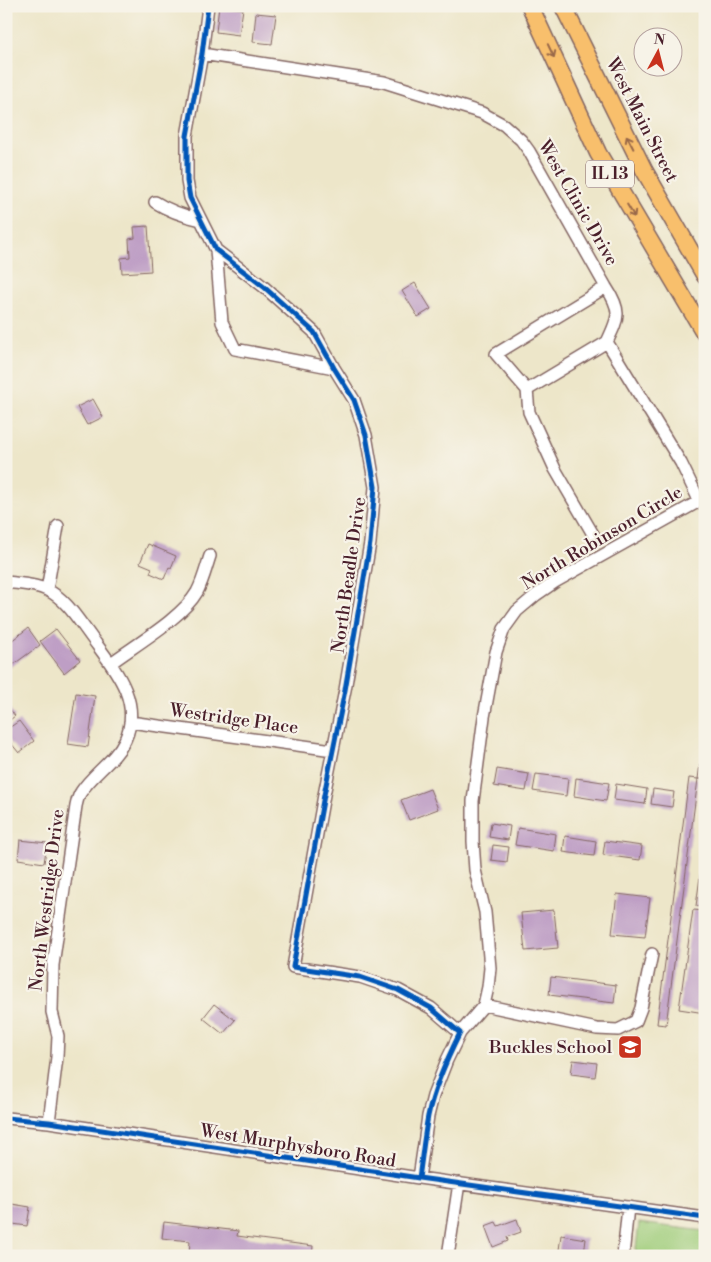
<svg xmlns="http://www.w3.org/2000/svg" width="711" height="1262" font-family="'Libre Bodoni',serif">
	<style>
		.green { fill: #a0cd7b; stroke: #757653 }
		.building { fill: #be9ec5 }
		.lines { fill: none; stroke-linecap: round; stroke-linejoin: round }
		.minor-casing { stroke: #836562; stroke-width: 14 }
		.highway-casing { stroke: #836562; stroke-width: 19 }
		.minor { stroke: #fff; stroke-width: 11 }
		.highway { stroke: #f8bf6c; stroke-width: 16 }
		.cycleway-casing { stroke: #f7f3e8; stroke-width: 8 }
		.cycleway { stroke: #0057b8; stroke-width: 5 }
		.oneway { stroke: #986748 }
		.labels { text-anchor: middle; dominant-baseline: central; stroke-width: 4.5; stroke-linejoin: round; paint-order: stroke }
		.shield { fill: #f7f3e8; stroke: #7e5f64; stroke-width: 1 }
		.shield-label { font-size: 16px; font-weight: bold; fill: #4a1f2b }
		.street-label { font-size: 18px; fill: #4a1f2b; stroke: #f7f3e8 }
		.poi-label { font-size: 18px; fill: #4a1f2b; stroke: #f7f3e8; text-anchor: end }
	</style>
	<rect width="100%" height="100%" fill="#f7f3e8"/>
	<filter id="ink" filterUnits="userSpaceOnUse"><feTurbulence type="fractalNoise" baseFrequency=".02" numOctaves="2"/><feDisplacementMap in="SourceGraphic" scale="10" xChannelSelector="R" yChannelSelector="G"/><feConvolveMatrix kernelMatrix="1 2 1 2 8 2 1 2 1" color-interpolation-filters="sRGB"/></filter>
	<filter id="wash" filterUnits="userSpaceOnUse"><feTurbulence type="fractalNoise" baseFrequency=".0096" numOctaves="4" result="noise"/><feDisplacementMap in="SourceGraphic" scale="20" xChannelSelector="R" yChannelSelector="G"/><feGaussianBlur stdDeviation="1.12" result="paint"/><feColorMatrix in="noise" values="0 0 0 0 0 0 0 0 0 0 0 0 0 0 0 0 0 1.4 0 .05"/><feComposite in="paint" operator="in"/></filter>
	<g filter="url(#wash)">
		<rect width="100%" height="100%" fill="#ede6c9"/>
		<path class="green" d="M639,1223l66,8v25h-70z"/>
		<g id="blocks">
			<path class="building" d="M219,6l24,3 -4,26 -23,-3z
				M256,13l20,2 -4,29 -19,-2z
				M148,226l3,45 -29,2 -1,-15 9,-1 -1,-18 6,-1 -1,-11z
				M415,283l16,26 -13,8 -16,-26z
				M93,399l10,18 -16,8 -10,-18z
				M148,544l28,12 -5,12 -2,-1 -5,12 -14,-6 2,-5 -12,-5z
				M28,628l12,17 -34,25v-25z
				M56,629l24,31 -16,13 -24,-32z
				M76,693l19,3 -7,51 -20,-3z
				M6,704l9,12 -9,7z
				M19,721l15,20 -15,12 -13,-16v-7z
				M700,764h5v15h-7z
				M497,769l32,5 -3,17 -32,-5z
				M536,774l32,4 -2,18 -33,-5z
				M576,778l33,5 -3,18 -32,-5z
				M689,778l9,1 -32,246 -9,-1z
				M616,784l31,5 -2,15 -31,-4z
				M430,789l8,20 -29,11 -8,-20z
				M653,789l21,3 -2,15 -21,-3z
				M491,823l19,3 -2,14 -19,-3z
				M518,828l38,6 -2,17 -39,-6z
				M565,836l31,5 -2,15 -31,-4z
				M20,840l27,3 -3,20 -26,-4z
				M605,841l37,5 -2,14 -37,-5z
				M493,845l16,2 -2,15 -16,-2z
				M704,848h1v59l-9,-1z
				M617,894l33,4 -5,39 -33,-3z
				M554,910l4,38 -33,3 -4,-38z
				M693,910l12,1v102l-26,-4z
				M551,977l65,8 -2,18 -65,-8z
				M214,1004l21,16 -12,14 -20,-16z
				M573,1060l24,3 -2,14 -24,-3z
				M6,1203l24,4 -3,19 -21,-3z
				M517,1219l4,13 -14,5 1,4 -15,6 -8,-21 11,-4 2,4z
				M164,1222l74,9 -1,5 76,10 -1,10h-123l1,-15 -28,-3z
				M561,1235l25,4 -2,15 -25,-4z"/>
		</g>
	</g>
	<g filter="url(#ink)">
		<use href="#blocks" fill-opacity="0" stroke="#836562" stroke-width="1"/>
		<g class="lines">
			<defs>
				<path id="minor" d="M208,6l-6,48 -15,82v45l3,17 26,52 48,37 50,45 20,36 20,32 12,35 9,52 -5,56 -25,147 -21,105 -31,172 67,10 38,13 33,18 29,25
					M202,54l182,28 98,31 22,12 17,15 8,11 77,136c16,24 13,30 1,55
					M155,202c14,9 29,14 46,18
					M216,250l6,72 13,27 99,19
					M527,390l80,-48
					M597,541l-42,-72 -26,-57 -2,-22 -31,-36 110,-67
					M6,582c14,2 29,2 41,8 19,9 30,28 42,44 22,31 55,65 36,106 -10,21 -32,33 -44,52 -3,4 -4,10 -5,14l-23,159 -1,47 6,24 -1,21 -8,65
					M47,590l11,-64
					M111,663c24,-18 71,-45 86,-71 6,-11 9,-24 13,-36
					M130,722l203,28
					M484,1005l113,24 21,1 18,-9 5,-13 11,-54
					M6,1118l43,4 370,56 286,40
					M419,1178l9,-62 5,-20 14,-36 13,-27 24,-28 4,-18 2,-19 -5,-56 -10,-42 -2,-29v-40l11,-84 12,-65 8,-23 13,-18 19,-16 19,-13 141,-79 2,-5 -17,-35 -74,-121
					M448,1256l11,-73
					M623,1256l5,-49"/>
				<path id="highway" d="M530,6l68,147 107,181
					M563,6l81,164 61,106"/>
			</defs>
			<use href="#minor" class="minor-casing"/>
			<use href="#highway" class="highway-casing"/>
			<use href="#minor" class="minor"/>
			<use href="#highway" class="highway"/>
			<defs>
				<path id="cycleway" d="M208,6l-6,48 -15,82v45l3,17 26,52 48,37 50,45 20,36 20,32 12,35 9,52 -5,56 -25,147 -21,105 -31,172 67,10 38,13 33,18 29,25c-13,26 -26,54 -32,83 -4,21 -6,42 -9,62
					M6,1118l43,4 370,56 286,40"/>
			</defs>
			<use href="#cycleway" class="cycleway-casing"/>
			<use href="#cycleway" class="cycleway"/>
		</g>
		<defs><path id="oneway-shaft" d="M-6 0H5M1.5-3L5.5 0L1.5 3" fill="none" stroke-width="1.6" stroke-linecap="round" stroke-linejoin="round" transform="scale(1.25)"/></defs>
		<g class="oneway">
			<use href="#oneway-shaft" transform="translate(551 51) rotate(65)"/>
			<use href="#oneway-shaft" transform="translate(630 142) rotate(-117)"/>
			<use href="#oneway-shaft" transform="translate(631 211) rotate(59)"/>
		</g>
	</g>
	<defs>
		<symbol id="school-square" viewBox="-11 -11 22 22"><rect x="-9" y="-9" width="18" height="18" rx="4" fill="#c8321e" stroke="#f7f3e8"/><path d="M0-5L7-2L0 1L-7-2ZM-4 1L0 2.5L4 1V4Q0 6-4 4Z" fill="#fff"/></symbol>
	</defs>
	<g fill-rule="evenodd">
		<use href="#school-square" x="616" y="1033" width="28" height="28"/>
	</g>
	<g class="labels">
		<rect class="shield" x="586" y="160.5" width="48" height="27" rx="4"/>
		<g class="shield-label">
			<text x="610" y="174">IL 13</text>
		</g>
		<g class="street-label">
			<text transform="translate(642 120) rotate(63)">West Main Street</text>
			<text transform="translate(578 203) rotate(60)">West Clinic Drive</text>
			<text transform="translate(602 538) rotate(-31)">North Robinson Circle</text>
			<text transform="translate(349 575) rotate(-82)">North Beadle Drive</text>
			<text transform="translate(234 719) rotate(8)">Westridge Place</text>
			<text transform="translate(47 900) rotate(-83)">North Westridge Drive</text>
			<text transform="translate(298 1146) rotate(9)">West Murphysboro Road</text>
		</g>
		<g class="poi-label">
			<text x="612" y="1047">Buckles School</text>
		</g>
	</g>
	<rect width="711" height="1262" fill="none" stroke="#f7f3e8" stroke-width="25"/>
	<g transform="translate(658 52) rotate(7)"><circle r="24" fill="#f7f3e8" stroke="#b29e9c"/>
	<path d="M0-4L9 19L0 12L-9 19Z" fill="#c8321e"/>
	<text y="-8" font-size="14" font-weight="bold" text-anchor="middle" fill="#4a1f2b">N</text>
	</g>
</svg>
